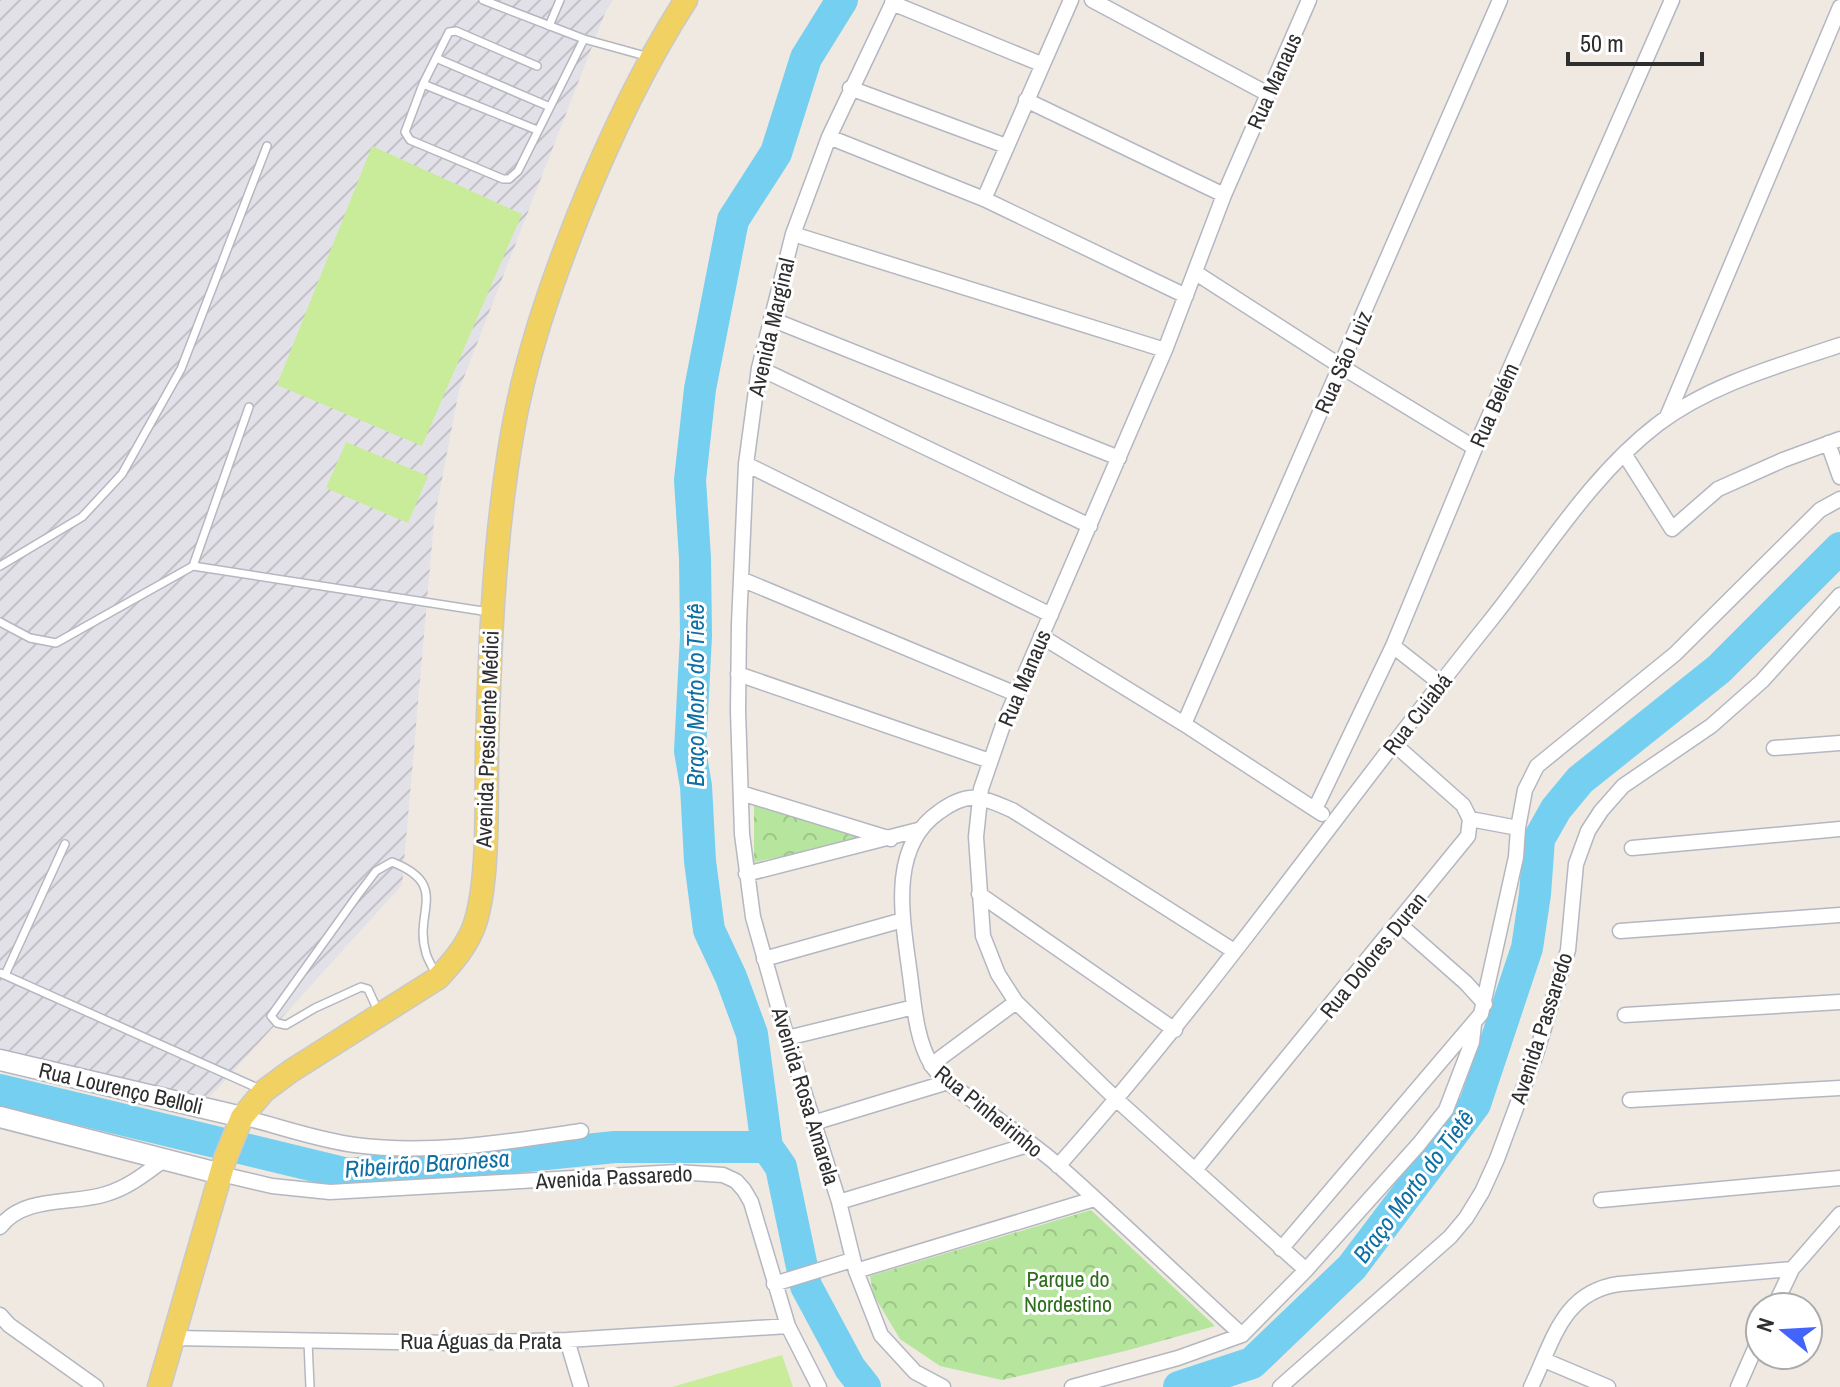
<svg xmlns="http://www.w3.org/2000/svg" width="1840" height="1387" font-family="'Archivo Narrow',sans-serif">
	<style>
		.industrial { fill: url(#industrial-furrows) }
		.park { fill: url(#park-crowns) }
		.pitch { fill: #c9ec9a }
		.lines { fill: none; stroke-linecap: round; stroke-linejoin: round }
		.river { stroke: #75cff0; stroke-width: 32 }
		.lane-casing { stroke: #b4b7c1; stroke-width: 10 }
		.street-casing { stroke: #b4b7c1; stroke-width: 17 }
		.secondary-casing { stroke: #b4b7c1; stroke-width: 23 }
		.primary-casing { stroke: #c9c9c9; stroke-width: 25 }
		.lane { stroke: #fff; stroke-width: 7 }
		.street { stroke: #fff; stroke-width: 14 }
		.secondary { stroke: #fff; stroke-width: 20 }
		.primary { stroke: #f2d163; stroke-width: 22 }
		.labels { text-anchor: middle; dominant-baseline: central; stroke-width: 6; stroke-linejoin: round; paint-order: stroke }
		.street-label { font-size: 22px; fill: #2e2e2e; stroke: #fff }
		.park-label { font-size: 22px; fill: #2c6e1b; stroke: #fff }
		.water-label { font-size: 24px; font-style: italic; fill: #0d6fa3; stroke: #fff }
	</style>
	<defs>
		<pattern id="industrial-furrows" width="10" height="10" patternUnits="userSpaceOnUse" patternTransform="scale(2)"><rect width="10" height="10" fill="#e3e1e8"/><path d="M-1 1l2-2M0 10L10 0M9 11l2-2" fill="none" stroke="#c3c1c7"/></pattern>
		<pattern id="park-crowns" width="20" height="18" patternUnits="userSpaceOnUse" patternTransform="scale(2)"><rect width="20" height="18" fill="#b6e59e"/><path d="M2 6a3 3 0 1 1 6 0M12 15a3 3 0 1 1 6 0" fill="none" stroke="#9dc588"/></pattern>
	</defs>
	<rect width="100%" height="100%" fill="#efe9e1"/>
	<path class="industrial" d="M0,0h613l-8,13 -146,377 -25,131 -32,364 -194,214 -208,-48z"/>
	<path class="park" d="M754,804l119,35 -119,23z
		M1091,1210l124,116 -90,25 -123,29 -62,-14 -40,-27 -27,-45 -3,-18z"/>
	<path class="pitch" d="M372,146l150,68 -100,232 -145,-61z
		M346,442l82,34 -20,47 -82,-35z
		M782,1355l11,32h-121z"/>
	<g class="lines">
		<path class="river" d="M842,0l-36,58 -30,95 -43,67 -33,169 -10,91 5,78 1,78 -6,115 6,35 4,75 9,69 22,47 21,57 15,113 14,20 25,119 44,82 15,19
			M0,1090l348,84 267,-27h152
			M1179,1387l73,-24 100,-96 123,-163 52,-156 8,-54 4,-55 17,-30 24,-29 139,-111 121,-121"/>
		<defs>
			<path id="lane" d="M483,0l101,39
				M549,26l11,-26
				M436,58l114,49 34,-68 65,18
				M537,66l-81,-35 -7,1 -26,52 -18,48 5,8 93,39h6l9,-8 32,-64
				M423,84l114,46
				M0,566l82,-49 40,-43 59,-105 86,-223
				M193,566l56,-159
				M0,622l30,16 26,5 137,-77 296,46
				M0,973l262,117
				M5,975l60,-131
				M378,1011l-10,-22 -7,-2 -46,21 -29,17 -9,-2 -6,-7 86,-120 19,-25 16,-9c59,23 21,50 34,91 2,8 8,16 11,23
				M308,1342l2,45"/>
			<path id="street" d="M894,0l-65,137 -36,97 -34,134 -13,96 -7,160 -1,87 4,123 11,83 34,121 52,164 17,69 25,64 34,37 28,15
				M1092,0l176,94
				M892,3l149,61
				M850,88l156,58
				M1026,100l198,95
				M829,137l155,62 202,97
				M984,199l87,-199
				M793,234l372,116
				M1196,273l146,94 133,81
				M771,319l348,139
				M759,368l331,158
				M1667,417l173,-410
				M1828,443l12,34
				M1625,455l47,74 46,-40 65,-29 57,-21
				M746,464l305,151
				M741,579l275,115
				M1041,636l143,88 138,90
				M1393,646l47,37
				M738,674l252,87
				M1184,724l316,-724
				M1774,748l66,-5
				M741,793l150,46
				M1315,809l78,-163 82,-198 197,-448
				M1518,828l7,-38 12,-24 138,-112 145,-144 20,-11
				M1632,848l208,-19
				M746,874l172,-44
				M979,894l196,136
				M1399,924l67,59 19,21
				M1620,931l220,-16
				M1234,951l-222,-141c-31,-13 -43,-20 -73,2 -52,36 -36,109 -29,163 4,29 6,64 21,89 9,15 27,25 41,36 29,22 59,42 87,66 62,55 122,113 183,169
				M764,959l139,-39
				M1625,1015l215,-13
				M787,1038l127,-31
				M931,1065l85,-63
				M1630,1100l210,-12
				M242,1117c37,9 75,23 113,28 75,10 152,-3 226,-14
				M813,1123l135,-41
				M1058,1166c154,-173 286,-364 432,-545 53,-66 100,-145 168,-197 53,-40 120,-58 182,-79
				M1195,1170l273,-334 2,-17 -7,-14 -69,-61
				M221,1174l51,12 58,6 347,-20 46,3 13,6 8,9 7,12 37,124 31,61
				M1601,1200l239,-22
				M839,1202l192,-58
				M0,1227c24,-32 72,-22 106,-33 23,-7 40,-21 59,-35
				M1281,1249l200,-235 35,-157 2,-29 -48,-9
				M1306,1270l-189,-170 -101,-98 -18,-28 -15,-38 -7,-99 5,-48 22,-64 162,-375 59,-155 85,-195
				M856,1271l238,-72
				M774,1284l78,-24
				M1774,1307l18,-38 48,-55
				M0,1315l9,10 87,62
				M174,1338l278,5 115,-3 221,-14
				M567,1340l14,47
				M1544,1360l64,27
				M1072,1387l106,-29 64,-23 64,-65 113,-126 27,-34 26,-68 2,-18
				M1280,1387l170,-150 16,-19 16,-26 15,-33 39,-105 32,-104 8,-86 12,-33 13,-20 22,-25 88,-60 51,-45 78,-86
				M1531,1387c22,-45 31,-95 88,-103l173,-15
				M1738,1387l22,-50"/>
			<path id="secondary" d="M0,1060l242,57
				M0,1117l221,57"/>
			<path id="primary" d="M159,1387l66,-228 17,-42 22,-26 27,-20 147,-93c14,-15 27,-30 35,-49 17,-43 13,-133 14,-181 3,-105 7,-209 25,-313 13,-76 38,-148 66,-219 30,-75 64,-148 108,-216"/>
		</defs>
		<use href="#lane" class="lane-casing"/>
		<use href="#street" class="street-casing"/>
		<use href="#secondary" class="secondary-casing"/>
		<use href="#primary" class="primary-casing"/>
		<use href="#lane" class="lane"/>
		<use href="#street" class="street"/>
		<use href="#secondary" class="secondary"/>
		<use href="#primary" class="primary"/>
	</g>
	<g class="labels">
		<g class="street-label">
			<text transform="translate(1274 81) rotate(-66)">Rua Manaus</text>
			<text transform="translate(771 327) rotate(-77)">Avenida Marginal</text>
			<text transform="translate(1343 362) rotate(-66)">Rua São Luiz</text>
			<text transform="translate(1494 405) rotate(-66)">Rua Belém</text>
			<text transform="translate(1024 678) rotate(-67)">Rua Manaus</text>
			<text transform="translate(1417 714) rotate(-52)">Rua Cuiabá</text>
			<text transform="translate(487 739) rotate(-88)">Avenida Presidente Médici</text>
			<text transform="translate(1373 955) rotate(-51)">Rua Dolores Duran</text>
			<text transform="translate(1541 1028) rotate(-72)">Avenida Passaredo</text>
			<text transform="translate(121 1088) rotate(13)">Rua Lourenço Belloli</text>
			<text transform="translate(806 1096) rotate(73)">Avenida Rosa Amarela</text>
			<text transform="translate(989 1111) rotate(39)">Rua Pinheirinho</text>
			<text transform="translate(614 1177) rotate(-3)">Avenida Passaredo</text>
			<text x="481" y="1341">Rua Águas da Prata</text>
		</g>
		<g class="park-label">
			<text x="1068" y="1279">Parque do<tspan x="1068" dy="25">Nordestino</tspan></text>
		</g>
		<g class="water-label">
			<text transform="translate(695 695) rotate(-90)">Braço Morto do Tietê</text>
			<text transform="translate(427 1163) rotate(-4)">Ribeirão Baronesa</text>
			<text transform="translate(1413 1186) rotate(-53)">Braço Morto do Tietê</text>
		</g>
	</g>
	<g transform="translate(1784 1331) rotate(288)"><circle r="38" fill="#ffffff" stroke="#ababab" stroke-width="2"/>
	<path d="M0-6L14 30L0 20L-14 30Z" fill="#4264fb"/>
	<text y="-12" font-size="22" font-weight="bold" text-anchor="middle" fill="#2e2e2e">N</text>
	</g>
	<path d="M1568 52v12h134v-12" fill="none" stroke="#2e2e2e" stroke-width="4"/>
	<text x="1580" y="52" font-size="24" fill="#2e2e2e" stroke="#ffffff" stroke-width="6" paint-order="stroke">50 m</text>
</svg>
